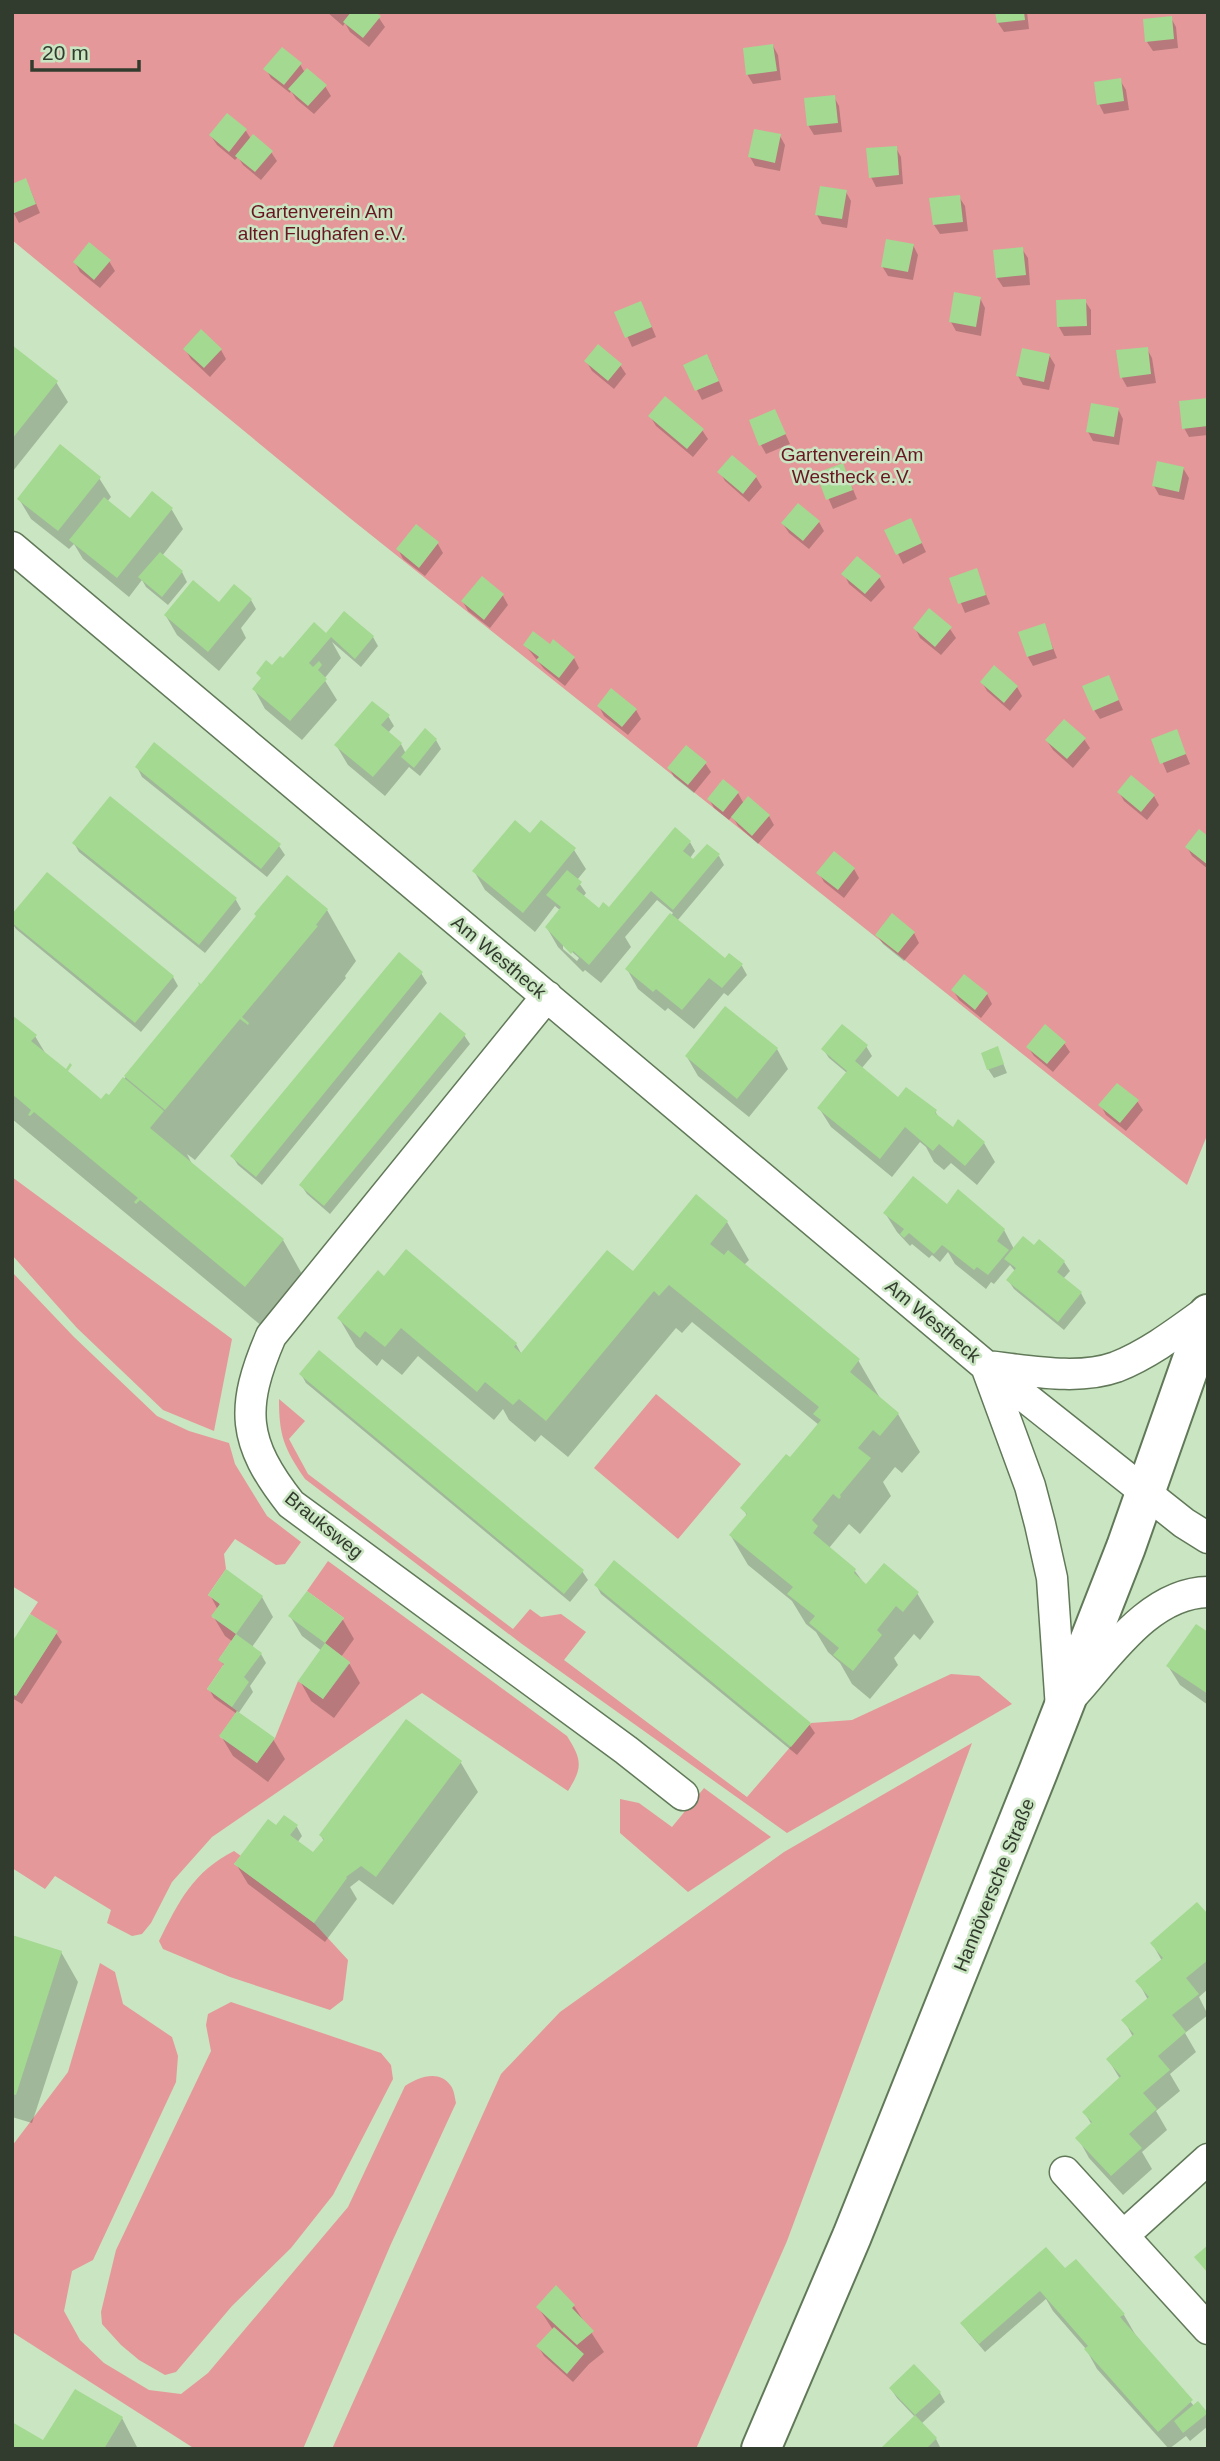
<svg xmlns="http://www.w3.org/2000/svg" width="1220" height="2461" font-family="Arial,sans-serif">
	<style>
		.green { fill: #e5989a }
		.shadow { fill: #0003; fill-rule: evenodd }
		.building { fill: #a3d991 }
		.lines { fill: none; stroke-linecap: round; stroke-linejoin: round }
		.minor-casing { stroke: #617959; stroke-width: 33 }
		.secondary-casing { stroke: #617959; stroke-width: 42 }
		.minor { stroke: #fff; stroke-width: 30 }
		.secondary { stroke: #fff; stroke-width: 38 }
		.labels { text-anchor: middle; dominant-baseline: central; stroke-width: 5; stroke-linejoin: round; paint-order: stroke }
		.park-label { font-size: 19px; fill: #681622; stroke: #cae5c1 }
		.street-label { font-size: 19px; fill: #323c2e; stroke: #cae5c1 }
	</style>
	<rect width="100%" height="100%" fill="#cae5c1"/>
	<path class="green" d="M12,12h1196v1121l-21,52 -836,-666 -339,-279z
		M12,1177l220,162 -18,92 -51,-21 -86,-82 -65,-73z
		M12,1272l62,65 83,79 32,15 40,12 6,21 32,52 34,26 -16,22 -9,1 -41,-26 -11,15 2,15 -18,26 12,9 -8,13 24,17 -17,25 5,5 -17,25 30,22 -17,26 37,26 18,-25 23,-57 25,18 27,-36 -25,-20 19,-25 -37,-27 21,-30 239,175c15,24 16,31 1,55l-146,-98 -210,144 -40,45 -21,41 -9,11 -10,2 -25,-13 4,-13 -56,-34 -10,13 -33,-21v-174l4,2 41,-64 -27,-18 8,-12 -26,-16z
		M656,1394l85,70 -63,75 -84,-71z
		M279,1399l26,22 -16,18 19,35 205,155 17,-20 11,8 20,-3 25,18 -22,28 183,137 64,-74 41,-3 99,-46 28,2 33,28 -225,129 -265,-189 -217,-165c-21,-31 -26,-43 -26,-80z
		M972,1743l-185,498 -91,208h-364l169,-375 59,-62 224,-160z
		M704,1788l67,49 -83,55 -68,-59v-34l19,4 33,24z
		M234,1851l7,5 -7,8 80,59 34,37 -5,40 -13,10 -100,-33 -67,-28 -4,-8c20,-40 34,-69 75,-90z
		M100,1963l15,9 8,32 49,33 6,19 -2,26 -83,178 -21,11 -8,40 16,29 24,23 45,27 32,4 27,-21 140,-166 57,-121c14,-9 34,-17 46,0 3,4 4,12 5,17l-65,141 -88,205h-108l-183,-117v-186l56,-74z
		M231,2002l150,51 10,12 2,14 -60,116 -42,53 -59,58 -56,66 -11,3 -26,-15 -18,-15 -19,-21 -1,-12 15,-62 95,-199 -5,-26 2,-11z"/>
	<path class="shadow" d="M327,12h46l6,6 6,9 -16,20 -19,-15 -5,-9 -2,3z
		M997,12h30l2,17 -25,3 -6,-9z
		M1171,18l5,9 2,21 -25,3 -6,-9z
		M773,46l5,9 3,25 -28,4 -6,-10z
		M300,64l5,9 20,13 6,10 -17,18 -18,-15 -5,-8 -1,2 -19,-15 -5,-9z
		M1120,80l6,10 3,20 -25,4 -5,-10z
		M834,97l5,9 3,26 -28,3 -6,-10z
		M246,131l5,8 20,13 6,9 -16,19 -18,-15 -5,-8 -3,3 -18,-15 -6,-9z
		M780,136l5,9 -5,26 -25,-5 -5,-9z
		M896,148l5,9 2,27 -27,3 -5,-10z
		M30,189l10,24 -21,10 -7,-13z
		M846,192l5,9 -4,27 -25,-4 -5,-9z
		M959,197l6,9 3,25 -28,3 -6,-9z
		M913,245l5,10 -5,25 -25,-4 -6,-10z
		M1022,249l6,9 2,27 -27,2 -6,-9z
		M109,261l6,10 -15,17 -20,-16 -5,-10z
		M980,298l5,10 -4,28 -25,-5 -5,-9z
		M1085,301l6,9v25l-27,1 -5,-9z
		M617,313h29l10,24 -24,10z
		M12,348l44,34 12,20 -55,69z
		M185,349l36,1 5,9 -16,18 -19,-18z
		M1147,349l5,9 4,25 -29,4 -5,-9 -4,-26z
		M1049,355l6,10 -6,25 -26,-5 -5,-9z
		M586,361l34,4 6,9 -12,15 -22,-18z
		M712,365l11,26 -21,9 -5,-10z
		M1208,400v35l-19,2 -5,-9z
		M1118,409l5,10 -4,26 -26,-4 -5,-9z
		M650,416l52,14 6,9 -15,18 -37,-31z
		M779,420l11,24 -24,10 -5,-9z
		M732,457l24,20 6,10 -13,15 -24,-21 -5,-9z
		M1183,468l6,10 -5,22 -25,-5 -5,-9z
		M818,474l29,1 10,24 -24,10z
		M99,478l12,19 -4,5 23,18 22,-27 20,17 11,19 -21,27 20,16 5,10 -19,23 -22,-18 -4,-7 -13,17 -46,-38 -9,-15 -5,5 -38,-30 -12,-20z
		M819,522l5,9 -15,18 -20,-16 -6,-9z
		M416,526l22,18 5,9 -18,23 -22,-17 -5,-10z
		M915,529l11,23 -23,12 -16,-33z
		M976,571l14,33 -25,9 -14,-34z
		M844,574l35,3 6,10 -14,15 -22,-18z
		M482,578l21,18 5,9 -18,23 -22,-17 -5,-9z
		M251,600l5,9 -15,19 5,10 -27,33 -42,-36 -11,-19z
		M1044,625l13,33 -24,8 -5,-9z
		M915,628l35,1 6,9 -15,17 -21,-17z
		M326,635l47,2 5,9 -17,21 -29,-25 9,16 -17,21 13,21 -35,40 -37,-31 -11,-20 17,-23z
		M525,645l25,2 24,11 5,10 -14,18 -21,-17z
		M982,682l35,5 5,9 -12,15 -23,-20z
		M1113,687l10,23 -23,9 -6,-9z
		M599,706l37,4 5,9 -13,16 -24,-19z
		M388,716l6,10 -6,7 13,11 5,10 30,-14 5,9 -21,27 -11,-9 -24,29 -37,-31 -12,-20z
		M1176,731l14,33 -23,9 -14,-33z
		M1084,739l6,9 -17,20 -20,-18 -6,-9z
		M705,763l6,9 -17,21 -20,-16 -5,-9z
		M137,767l142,79 6,9 -18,22 -125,-100z
		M1119,792l35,4 5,9 -12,15 -23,-19z
		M738,793l6,11 25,12 5,9 -16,19 -20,-18 -6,-10 -3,4 -15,-12 -5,-9z
		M110,799l126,101 5,9 -36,44 -126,-101 -5,-9z
		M530,835l44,15 12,19 -9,11 9,13 -3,4 22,18 85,-73 5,9 -5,7 4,4 25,-6 5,9 -47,56 48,39 4,-4 13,10 5,9 -19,21 -4,-3 -30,36 -26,-21 -3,3 -27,-22 -11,-20 46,-56 -16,-13 -32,37 6,10 -30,36 -16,-13 -2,2 -25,-25 -11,-19 14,-17 -6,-5 -20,26 -50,-42 -11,-19zM563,944l16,14 -2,3 -14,-12z
		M1208,839v30l-16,-13 -5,-9z
		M854,869l5,9 -15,20 -20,-16 -5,-9z
		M327,910l29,51 -11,15 1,2 -151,182 -8,-6 5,10 91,76 29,52 -37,45 -263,-218v-102l23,19 12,20 54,45 8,-4 93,-112z
		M12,923l161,54 5,9 -37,46 -125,-103z
		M914,933l5,10 -15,18 -21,-17 -6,-9z
		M421,973l6,10 -165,202 -24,-20 -6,-9z
		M953,990l34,4 5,10 -11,14 -22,-18z
		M726,1008l51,41 11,20 -39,48 -51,-41 -11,-19z
		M464,1035l6,9 -140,170 -23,-20 -6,-9z
		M1064,1043l6,9 -17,20 -19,-16 -6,-9z
		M866,1046l6,10 -11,13 43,35 31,7 4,7 14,12 31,13 11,19 -18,23 -26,-22 -7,7 -10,-8 -8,-15 -6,-5 -28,35 -61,-50 -12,-19 28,-35 -18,-15 -6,-9z
		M997,1048l10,25 -13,5 -6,-9z
		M1137,1101l6,9 -17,21 -20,-16 -5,-9z
		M947,1206l57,24 10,19 20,-1 30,14 6,9 -7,8 18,14 5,10 -22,27 -50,-41 -6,-9 7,-9 -5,-6 -16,19 -3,-2 -5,7 -31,-25 -7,-12 -8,10 -8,-7 -3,3 -17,-14 -2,2 -13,-14 -12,-19z
		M727,1222l22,38 -5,5 114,95 22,38 18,16 22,38 -18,21 -7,-6 -12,15 8,14 -31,38 -11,-10 -20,24 26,23 11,15 51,7 17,29 -14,18 -6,-6 -20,24 4,7 -28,34 -18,-15 -12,-21 -12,-11 -12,-20 -10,-8 -14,-23 -44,-36 -17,-29 16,-20 -4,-8 54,-43 22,-40 -127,-103 -10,11 -6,-5 -108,129 -27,-22 -6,7 -26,-22 -6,-11 -9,11 -76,-64 -16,19 -20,-16 -5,7 -21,-19 -17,-29 45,-40 132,66 6,11 111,-82z
		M301,1374l281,197 6,9 -18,22 -264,-219z
		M596,1585l213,139 6,9 -18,22 -196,-161z
		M210,1595l52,2 11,20 -21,30 9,7 5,9 -16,23 3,6 -15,22 35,25 12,20 -17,23 -35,-26 -12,-20 16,-22 -23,-16 -5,-9 15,-23 -3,-6 12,-18 -8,-6 -12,-20 5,-6z
		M290,1616l53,4 11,19 -13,18 8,6 11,20 -26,35 -23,-17 -11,-20 22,-30 -20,-15z
		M56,1633l6,9 -40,62 -10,-6v-52z
		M1208,1634v71l-28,-20 -12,-19z
		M406,1722l55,41 17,29 -85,113 -34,-25 -9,7 7,12 -32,43 -77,-58 -12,-20 46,-32 3,-15 12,10 5,9 -5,7 22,16 5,-18 -3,-5z
		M1208,1917v72l-9,8 9,18 -23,18 11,19 -26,22 10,17 -24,20 11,19 -25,22 10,17 -29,26 -34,-37 -11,-20 14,-13 -8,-13 36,-33 -12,-20 25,-22 -9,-17 24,-20 -10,-19 24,-20 -10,-18z
		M12,1937l49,15 17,30 -46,141 -20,-6z
		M1076,2261l48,54 11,19 59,72 12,8 2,12 -18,15 -4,-5 -17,13 -72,-80 -11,-20 -33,-38 -7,-12 -61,53 -17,-20 -6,-9 103,-52z
		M574,2306l30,46 -15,12 -16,18 -29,-26 -6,-10 15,-16 -15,-23z
		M891,2389l49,4 5,9 -24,22 15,15 5,10h-59l33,-32 -18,-19z
		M122,2418l16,31h-126l29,-8z"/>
	<path class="building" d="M351,12h24l6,4 -18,22 -20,-16z
		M995,12h29l1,8 -28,3z
		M1172,16l2,23 -29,3 -2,-23z
		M773,44l4,27 -31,4 -3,-27z
		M282,47l20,16 -18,22 -21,-16z
		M307,68l20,17 -19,21 -20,-17z
		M1121,78l3,23 -27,4 -3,-23z
		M835,95l3,28 -31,3 -3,-28z
		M227,113l20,16 -18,23 -20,-17z
		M754,129l27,5 -6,29 -27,-6z
		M253,134l20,17 -18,21 -20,-16z
		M897,146l2,29 -30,3 -3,-30z
		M26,178l10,26 -24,10v-30z
		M820,186l27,4 -5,29 -27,-4z
		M960,195l3,27 -30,3 -4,-27z
		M886,239l28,5 -6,28 -27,-5z
		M89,242l22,18 -17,20 -21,-18z
		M1023,247l3,28 -30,3 -3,-28z
		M954,292l27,5 -5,30 -27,-5z
		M1086,299l1,27 -30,1 -1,-27z
		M641,301l11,26 -27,11 -11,-26z
		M201,329l21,20 -18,19 -21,-19z
		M598,344l24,20 -14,17 -24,-20z
		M12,345l46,36 -46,58z
		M1148,347l3,27 -31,4 -4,-28z
		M1022,348l28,6 -6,28 -28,-6z
		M707,354l12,27 -24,10 -12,-26z
		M665,396l39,33 -17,20 -39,-33z
		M1208,398v28l-26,3 -3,-28z
		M1091,403l28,5 -5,29 -28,-5z
		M775,409l11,25 -27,12 -10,-26z
		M60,444l41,33 -43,54 -41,-32z
		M732,455l25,21 -14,18 -26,-22z
		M1157,461l27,6 -5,25 -27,-6z
		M843,463l10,27 -27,10 -10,-27z
		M152,491l21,17 -56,70 -48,-38 35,-43 26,21z
		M798,503l22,18 -17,20 -22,-18z
		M911,518l11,25 -26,12 -12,-25z
		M416,524l23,18 -20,26 -23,-19z
		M160,552l23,19 -21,26 -24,-20z
		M857,556l24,20 -16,18 -24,-20z
		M977,568l9,27 -28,9 -9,-26z
		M482,576l22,18 -20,26 -23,-19z
		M193,580l26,22 15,-18 18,15 -44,53 -44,-37z
		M929,608l23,19 -17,20 -22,-19z
		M344,611l30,25 -19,23 -24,-22 -22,26 4,4 6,-6 3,4 -4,5 9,9 -37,42 -38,-32 9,-11 -5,-5 10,-13 6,5 8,-9 3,2 31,-36 12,11z
		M1045,623l8,26 -26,8 -9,-25z
		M533,631l17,13 3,-5 22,18 -16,21 -23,-18 3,-3 -16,-12z
		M994,665l24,21 -14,17 -24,-21z
		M1109,675l10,25 -26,11 -11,-25z
		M611,688l26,21 -15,18 -25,-21z
		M372,701l18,14 -9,10 21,18 -29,34 -39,-32z
		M1064,719l22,19 -19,21 -22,-19z
		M425,728l12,11 -23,29 -13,-11z
		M1177,729l9,25 -26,10 -9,-25z
		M154,742l127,102 -20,25 -126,-102z
		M686,745l21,17 -19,23 -21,-17z
		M1131,775l24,20 -14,17 -24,-20z
		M723,779l16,13 -16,20 -16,-13z
		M110,796l127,102 -38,47 -127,-102z
		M748,796l22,19 -18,21 -21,-19z
		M515,820l15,13 11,-13 35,28 -53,65 -51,-42z
		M675,827l16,14 -8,10 10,8 14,-15 13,10 -47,56 -22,-19 -62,74 -16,-14 -2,3 -26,-27 16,-20 -15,-12 21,-25 15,12 -6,7 23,19 4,-6 6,5z
		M1199,829l9,7v29l-23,-18z
		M834,851l21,17 -17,22 -22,-17z
		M47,872l127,104 -39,47 -123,-100v-9z
		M287,875l41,34 -12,16 2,1 -76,91 7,6 -1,2 -8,-6 -75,91 -41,-34 75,-91 -1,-3 3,2 55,-68 -2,-2z
		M670,913l55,45 4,-5 14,11 -21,24 -13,-10 -27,32 -26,-21 -3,3 -28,-23z
		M892,913l23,19 -17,21 -23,-18z
		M399,952l24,20 -167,205 -26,-21z
		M964,974l24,19 -13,17 -24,-20z
		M725,1006l53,42 -41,51 -52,-43z
		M440,1012l26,22 -142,172 -25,-21z
		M12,1015l25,20 -6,6 35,28 4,-6 2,2 -4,6 33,28 5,-6 3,2 14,-18 41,34 -14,17 134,111 -39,48 -105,-87 -4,4 -2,-2 4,-4 -104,-86 -4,4 -2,-1 3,-5 -19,-16z
		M842,1024l26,21 -13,16 43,36 8,-10 31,23 -2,3 18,14 5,-8 27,23 -20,24 -26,-22 -6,7 -28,-24 -25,32 -63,-51 30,-37 -26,-22z
		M1045,1024l21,18 -19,22 -21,-17z
		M998,1046l6,18 -17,6 -6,-17z
		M1117,1083l22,17 -19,23 -22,-18z
		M913,1176l34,28 11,-15 47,40 -8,12 12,9 -21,25 -11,-8 -3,3 -32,-25 -8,9 -25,-21 -5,5 -4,-4 4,-5 -21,-16z
		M696,1194l32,27 -18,23 14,11 4,-5 132,109 -10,13 49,41 -19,23 -7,-6 -15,18 13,10 -31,37 1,2 -2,2 -6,-5 -21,26 6,6 -5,7 43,36 -2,4 12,11 18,-21 35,29 -16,20 -7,-6 -19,24 5,5 -29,36 -20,-16 6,-7 -30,-25 6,-7 -28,-22 6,-7 -64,-52 18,-21 -7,-6 46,-54 4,3 31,-37 -8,-6 6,-7 -150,-122 -10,11 -5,-5 -108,130 -27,-22 -6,6 -28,-23 -8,10 -76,-64 -16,19 -20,-16 -5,7 -23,-20 41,-48 6,6 22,-27 111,94 -3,4 7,6 86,-103 26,21z
		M1023,1236l11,9 5,-6 26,22 -8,11 25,20 -24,30 -52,-42 10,-12 -12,-9z
		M319,1350l265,220 -20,24 -265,-220z
		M614,1560l197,163 -20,24 -197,-162z
		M226,1569l37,27 -27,38 -25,-18 9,-12 -12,-9z
		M307,1591l37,27 -19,25 -37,-27z
		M30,1614l28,17 -42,65 -4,-2v-52z
		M1196,1624l12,8v62l-42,-28z
		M236,1634l26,19 -18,24 5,5 -17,25 -25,-18 17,-25 -6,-4z
		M325,1643l25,19 -27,37 -25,-18z
		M237,1711l38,27 -18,25 -38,-27z
		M406,1719l56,42 -86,116 -15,-11 -15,11 1,1 -33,45 -80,-59 34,-45 8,6 8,-10 14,10 -8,10 23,17 11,-13 -5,-4z
		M1197,1902l11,12v46l-22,18 13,16 -27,21 14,17 -28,24 12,14 -27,23 14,16 -28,25 13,14 -31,28 -36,-38 17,-16 -10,-10 39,-36 -15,-17 28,-25 -13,-14 28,-23 -14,-16 28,-23 -13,-15z
		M12,1935l50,16 -46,144 -4,-1z
		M1208,2245v28l-14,-16z
		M1046,2247l19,21 11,-9 49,55 -5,3 73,83 -35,32 -74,-83 4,-3 -48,-55 -61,53 -19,-21z
		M556,2285l19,20 -3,3 22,23 -17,14 -41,-38z
		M554,2327l30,27 -17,20 -31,-28z
		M914,2364l27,28 -26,23 22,23 -11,11h-46l35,-34 -26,-27z
		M75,2389l48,28 -19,32h-92v-27l31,18z
		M1198,2401l10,12 -25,20 -9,-12z"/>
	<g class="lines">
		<defs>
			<path id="minor" d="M12,547l974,819 198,157 24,15
				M547,996l-276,340c-31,72 -29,106 20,168l335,246 57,45
				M986,1366l44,120 10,38 12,54 9,131
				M986,1366c40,4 91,15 130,1 33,-13 63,-36 92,-57
				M1075,1693c35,-39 75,-100 133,-101
				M1065,2172l143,157
				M1124,2235l84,-76"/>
			<path id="secondary" d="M761,2449l91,-213 186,-464 88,-225 82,-233"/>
		</defs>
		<use href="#minor" class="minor-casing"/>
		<use href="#secondary" class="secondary-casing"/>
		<use href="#minor" class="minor"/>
		<use href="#secondary" class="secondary"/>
	</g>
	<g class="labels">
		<g class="park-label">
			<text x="322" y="211">Gartenverein Am<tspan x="322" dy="22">alten Flughafen e.V.</tspan></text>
			<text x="852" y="454">Gartenverein Am<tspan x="852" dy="22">Westheck e.V.</tspan></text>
		</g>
		<g class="street-label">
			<text transform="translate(499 957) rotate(40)">Am Westheck</text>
			<text transform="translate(933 1321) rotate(40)">Am Westheck</text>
			<text transform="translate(324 1525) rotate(39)">Brauksweg</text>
			<text transform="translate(994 1885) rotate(-68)">Hannöversche Straße</text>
		</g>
	</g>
	<rect width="1220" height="2461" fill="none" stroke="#323c2e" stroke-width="28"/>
	<path d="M32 60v10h107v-10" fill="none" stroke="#323c2e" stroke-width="3.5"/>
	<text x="42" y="60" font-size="21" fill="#323c2e" stroke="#cae5c1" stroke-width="5" paint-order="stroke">20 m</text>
</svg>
